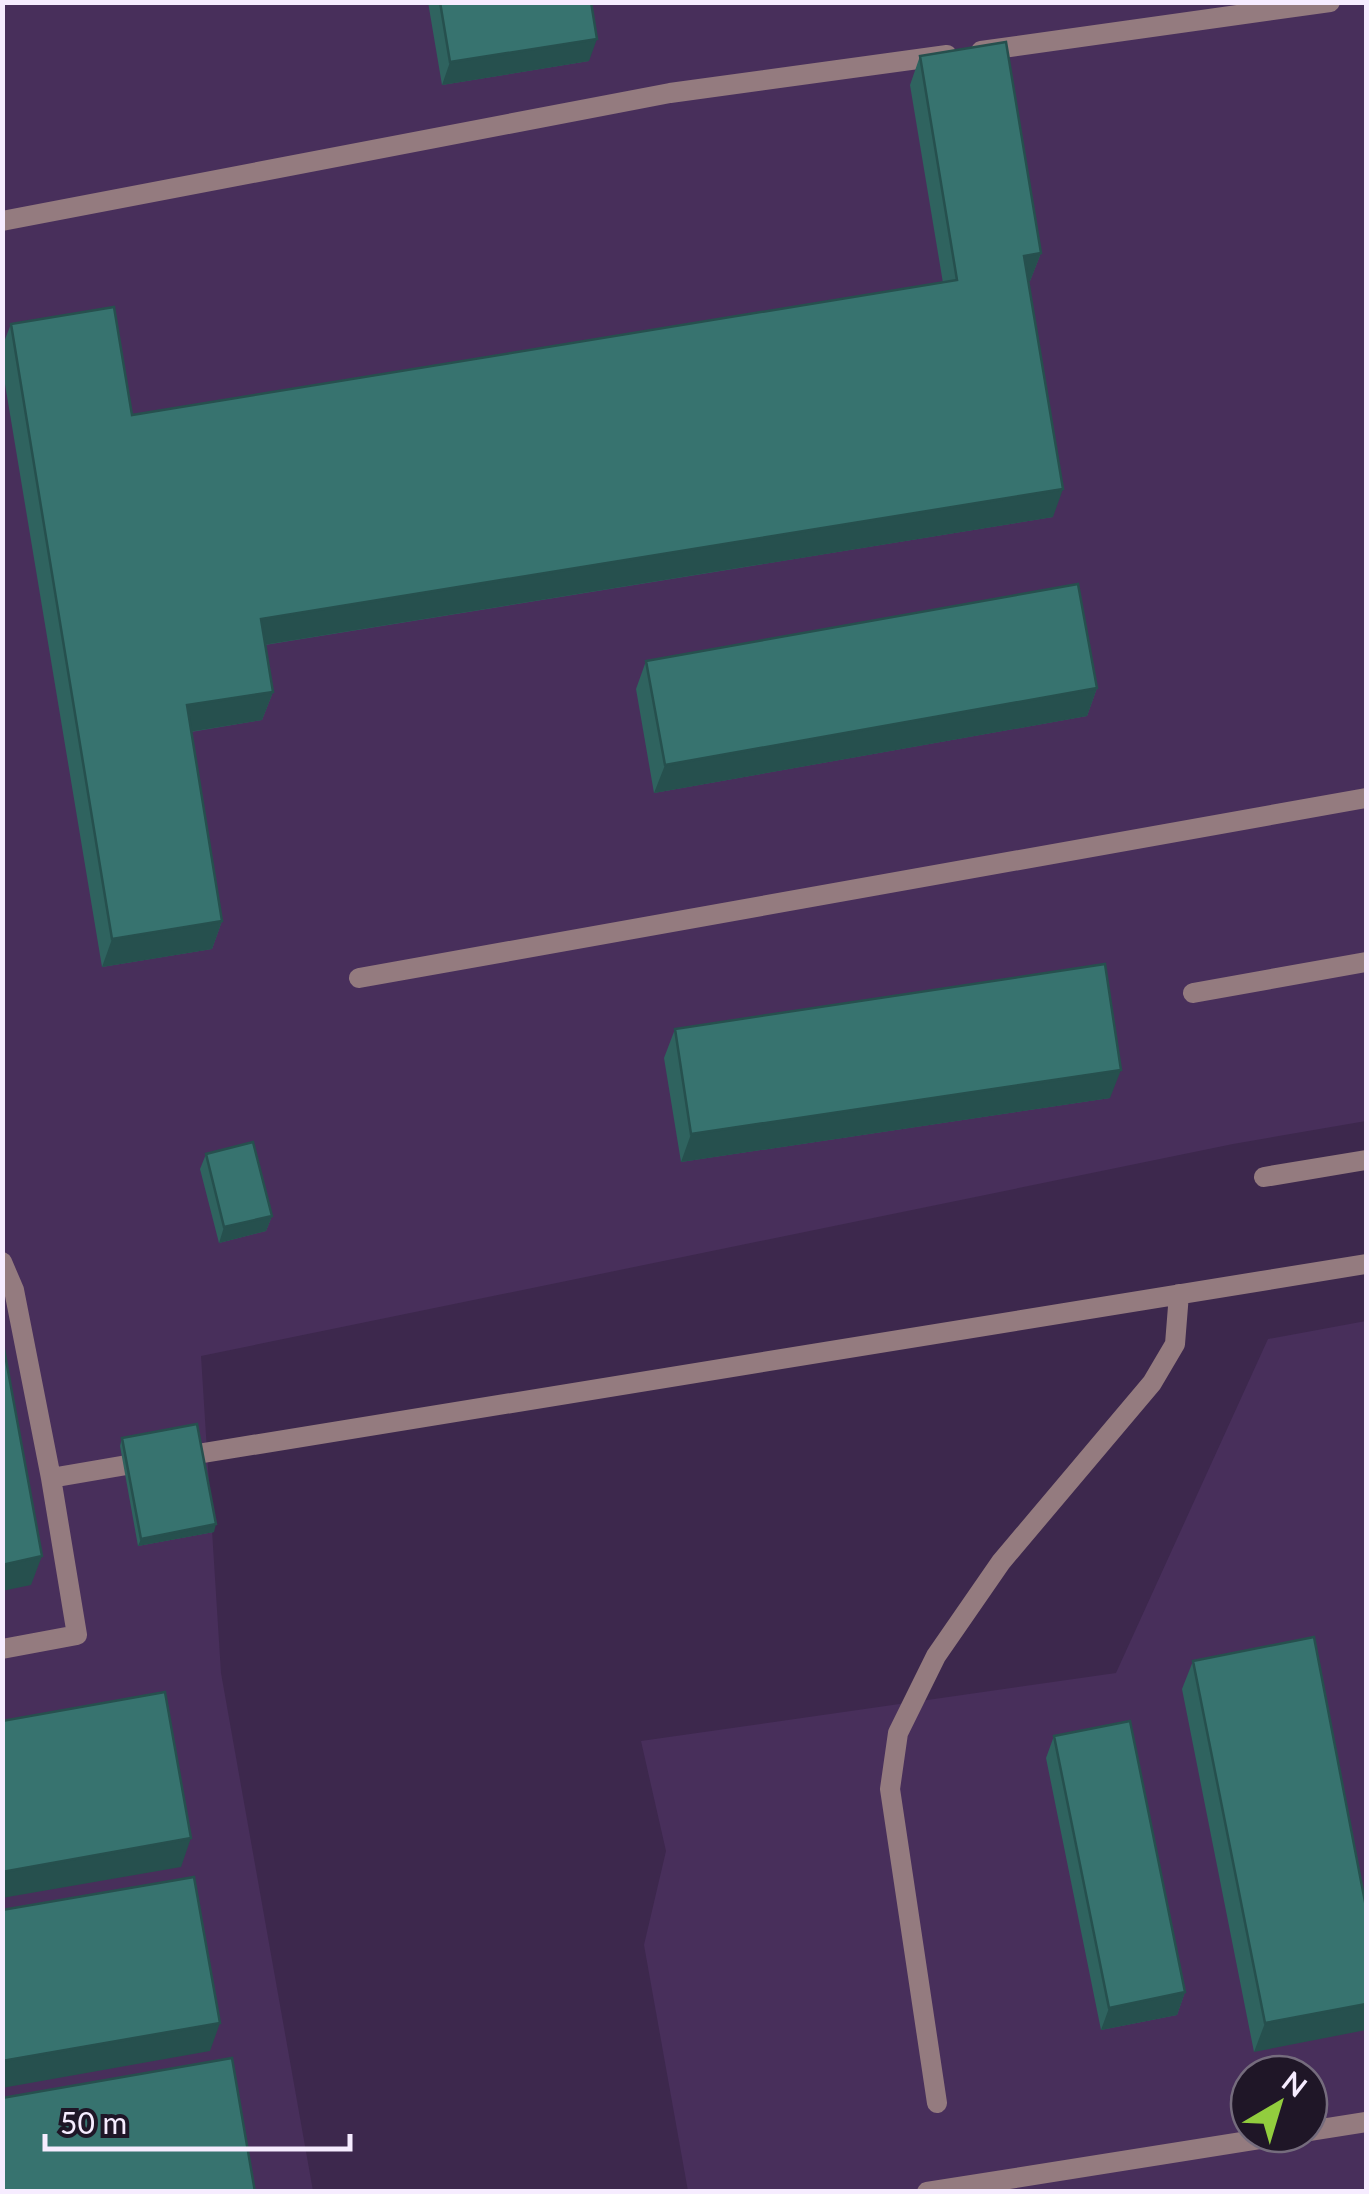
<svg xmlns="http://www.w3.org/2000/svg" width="1369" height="2194" font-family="Lato,sans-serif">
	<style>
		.built { fill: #482f5b; fill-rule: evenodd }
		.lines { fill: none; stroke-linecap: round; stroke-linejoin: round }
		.service { stroke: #947b7f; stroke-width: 20 }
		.wall { fill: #2f635f }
		.shaded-wall { fill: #26504e }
		.building { fill: #37736f; stroke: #26504e; stroke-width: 2.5 }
	</style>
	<rect width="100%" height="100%" fill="#3d284d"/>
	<path class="built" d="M3,3h1363v1118l-133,23 -1032,212 20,317 92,518 -310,1z
		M1366,1321v870h-678l-44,-246 22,-94 -25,-110 475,-68 152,-334zM1249,2074h60v60h-60z"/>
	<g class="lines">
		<path class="service" d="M981,51l349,-49
			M2,221l668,-128 277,-38
			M359,978l1007,-180
			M1193,993l173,-31
			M1264,1177l102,-17
			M2,1262l12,28 37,188 26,157 -75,14
			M179,1457l1187,-193
			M51,1478l99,-17
			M937,2103l-47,-314 8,-56 38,-77 65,-94 151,-179 23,-39 4,-50
			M1309,2131l57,-9
			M927,2192l365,-58"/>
	</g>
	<path class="wall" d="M428,2h163l-2,59 -147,24z
		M920,56l121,197 -11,28h-1l24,236 -788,128 8,47 -11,28 -71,12 31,189 -10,28 -110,18 -100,-601v-19l9,-23 121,91 811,-132 -33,-198z
		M646,661l451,27 -10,28 -433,77 -18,-104z
		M675,1029l435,69 -429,64 -17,-104z
		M206,1154l66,62 -6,15 -47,12 -19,-74z
		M122,1438l92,94 -76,14 -18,-100z
		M1193,1661l173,246 -112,145 -72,-363z
		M1054,1736l131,256 -8,23 -76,15 -55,-272z"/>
	<path class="shaded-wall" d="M597,39l-8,22 -147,24 8,-23z
		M1041,253l-11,28 -16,3 10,-28z
		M1063,489l-10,28 -802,130 10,-28z
		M1097,688l-10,28 -433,77 11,-28z
		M273,692l-11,28 -86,14 11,-29z
		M222,921l-10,28 -110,18 10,-28z
		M1121,1070l-11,28 -429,64 10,-28z
		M272,1216l-6,15 -47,12 5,-16z
		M216,1524l-2,8 -76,14 3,-7z
		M42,1556l-11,29 -29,6v-26z
		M191,1838l-10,29 -179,31v-26z
		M1185,1992l-8,23 -76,15 8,-22z
		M1366,2004v26l-112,22 11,-29z
		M220,2023l-10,28 -208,37v-27z"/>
	<path class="building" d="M440,2h151l6,37 -147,23z
		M1006,42l35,211 -17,3 39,233 -802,130 12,73 -86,13 35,216 -110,18 -101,-615 103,-17 18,108 825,-135 -37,-224z
		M1078,584l19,104 -432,77 -19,-104z
		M1105,964l16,106 -430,64 -16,-105z
		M253,1142l19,74 -48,11 -18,-73z
		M2,1338l40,218 -40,9z
		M197,1424l19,100 -75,15 -19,-101z
		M1314,1637l52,270v97l-101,19 -72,-362z
		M165,1692l26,146 -189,34v-151z
		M1130,1721l55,271 -76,16 -55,-272z
		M194,1877l26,146 -218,38v-151z
		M232,2058l23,134h-253v-94z"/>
	<rect width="1369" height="2194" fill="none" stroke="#f6ecff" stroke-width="10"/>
	<g transform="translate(1279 2104) rotate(38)"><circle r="48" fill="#1f1627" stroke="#756c7d" stroke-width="2.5"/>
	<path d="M0-8L18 38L0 25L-18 38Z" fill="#92cd3e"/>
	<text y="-15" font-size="28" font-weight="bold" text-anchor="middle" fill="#f6ecff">N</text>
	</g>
	<path d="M45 2134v15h305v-15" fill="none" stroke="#f6ecff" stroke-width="5"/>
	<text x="60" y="2134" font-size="30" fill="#f6ecff" stroke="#1f1627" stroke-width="8" paint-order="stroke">50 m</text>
</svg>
